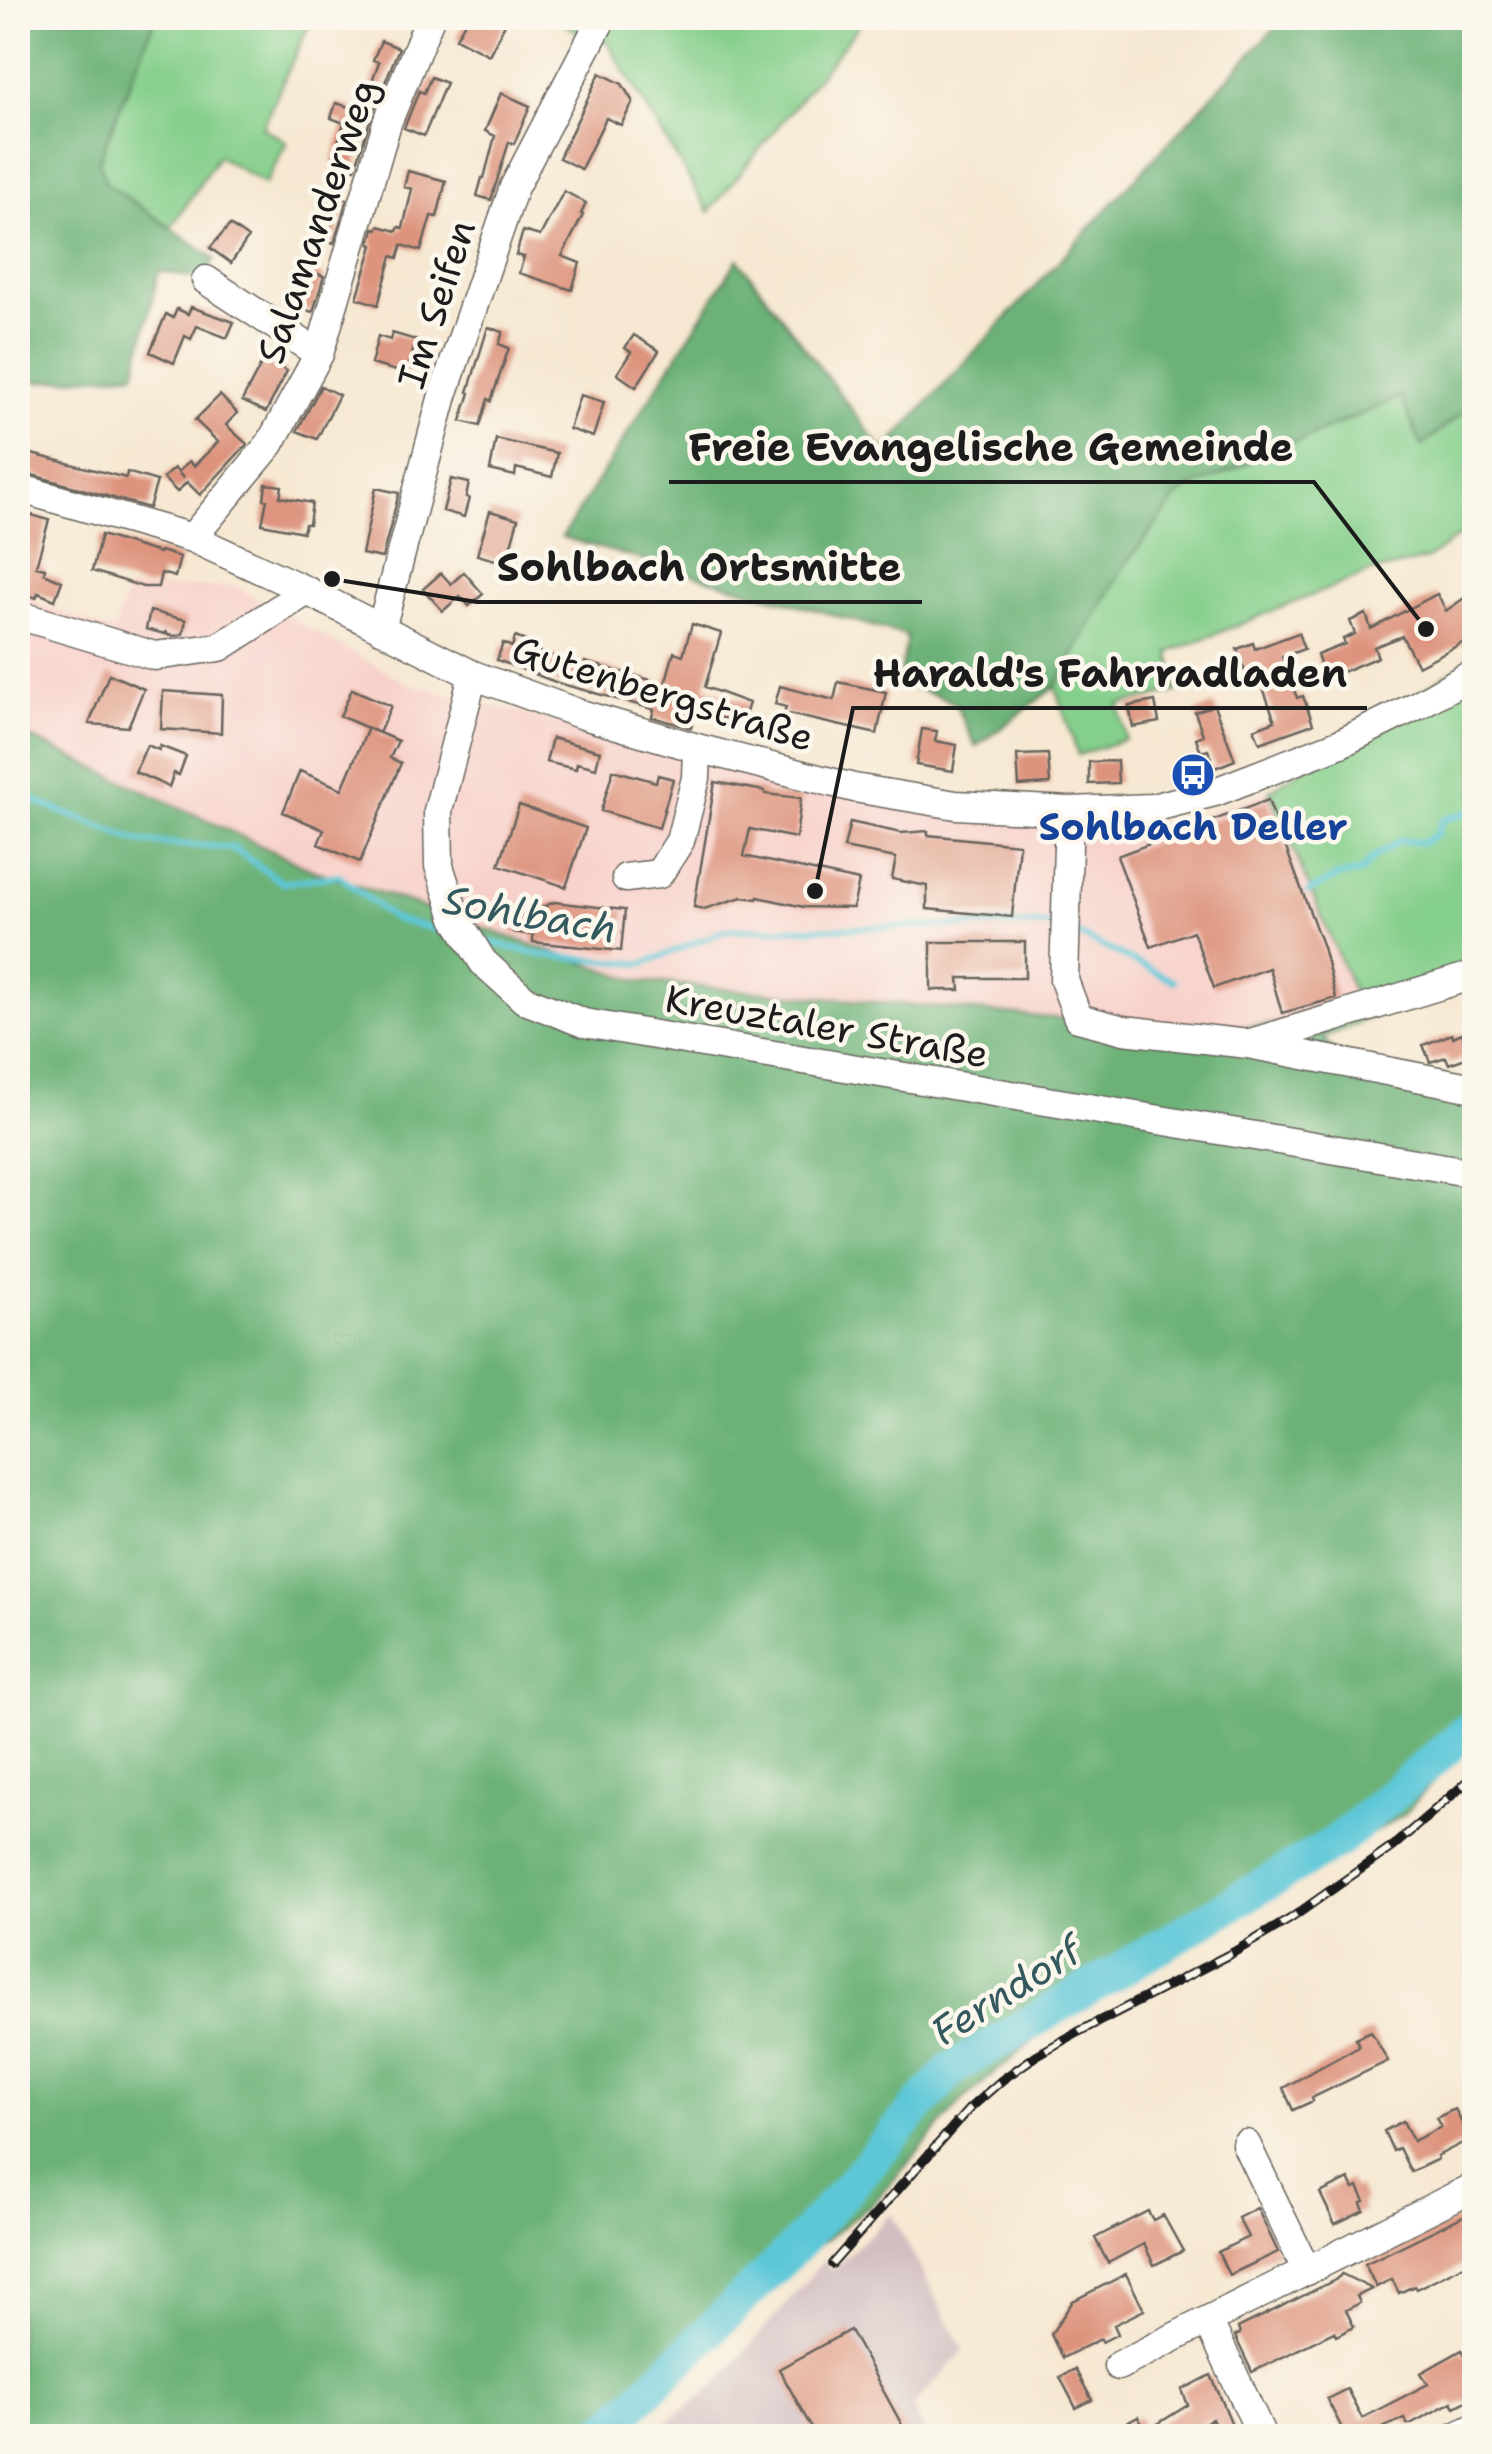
<svg xmlns="http://www.w3.org/2000/svg" width="1492" height="2454" font-family="'Shantell Sans',sans-serif">
	<style>
		.built { fill: #f7d0c9 }
		.industrial { fill: #d2bec1 }
		.green { fill: #85cf8c; stroke: #507654; stroke-width: 2.5 }
		.forest { fill: #6cb278; stroke: #44674a; stroke-width: 2.5 }
		.lines { fill: none; stroke-linecap: round; stroke-linejoin: round }
		.stream { stroke: #5dc7d8; stroke-width: 6 }
		.river { stroke: #5dc7d8; stroke-width: 35 }
		.building { fill: #dd937d }
		.minor-casing { stroke: #68635c; stroke-width: 31 }
		.minor { stroke: #fff; stroke-width: 28 }
		.rail-casing { stroke: #1c1c1c; stroke-width: 10 }
		.rail { stroke: #fbf7ec; stroke-width: 6; stroke-dasharray: 19; stroke-linecap: butt }
		.labels { text-anchor: middle; dominant-baseline: central; stroke-width: 9; stroke-linejoin: round; paint-order: stroke }
		.street-label { font-size: 38px; fill: #1c1c1c; stroke: #fbf7ec }
		.transit-label { font-size: 38px; font-weight: bold; fill: #164399; stroke: #fbf7ec }
		.water-label { font-size: 40px; font-style: italic; fill: #33585e; stroke: #fbf7ec }
		.leader { fill: none; stroke: #1c1c1c; stroke-width: 4 }
		.callout-dot { fill: #1c1c1c; stroke: #fbf7ec; stroke-width: 4 }
		.callout-label { font-size: 40px; text-anchor: middle; font-weight: bold; fill: #1c1c1c; stroke: #fbf7ec; stroke-width: 9; stroke-linejoin: round; paint-order: stroke }
	</style>
	<rect width="100%" height="100%" fill="#fbf7ec"/>
	<filter id="ink" filterUnits="userSpaceOnUse"><feTurbulence type="fractalNoise" baseFrequency=".01" numOctaves="2"/><feDisplacementMap in="SourceGraphic" scale="20" xChannelSelector="R" yChannelSelector="G"/><feConvolveMatrix kernelMatrix="1 2 1 2 8 2 1 2 1" color-interpolation-filters="sRGB"/></filter>
	<filter id="wash" filterUnits="userSpaceOnUse"><feTurbulence type="fractalNoise" baseFrequency=".0048" numOctaves="4" result="noise"/><feDisplacementMap in="SourceGraphic" scale="40" xChannelSelector="R" yChannelSelector="G"/><feGaussianBlur stdDeviation="2.25" result="paint"/><feColorMatrix in="noise" values="0 0 0 0 0 0 0 0 0 0 0 0 0 0 0 0 0 1.4 0 .05"/><feComposite in="paint" operator="in"/></filter>
	<g filter="url(#wash)">
		<rect width="100%" height="100%" fill="#f6e8d2"/>
		<path class="built" d="M18,547l29,9 -12,46 79,30 13,-43 108,-3 171,97 451,118 323,22 89,-32 87,208 -76,26 -102,4 -540,-48 -325,-111 -295,-138z"/>
		<path class="industrial" d="M891,2214l73,136 -52,57 14,29h-278l68,-51 108,-125 7,11z"/>
		<path class="green" d="M155,18h157l-50,109 25,15 -22,42 -47,-28 -47,72 -65,-45 -7,-23z
			M553,18h312l-156,194 -101,-169 -27,-10z
			M1401,397l21,48 52,-42v122l-47,34 -59,14 -198,79 7,39 -58,14 7,34 -48,16 -23,-68 69,-121 57,-74z
			M1474,656v316l-151,66 33,-40 -87,-207z"/>
		<path class="forest" d="M18,18h137l-56,142 7,23 109,76 -14,20 -42,-8 -24,102 -97,9 -20,-12z
			M1284,18h190v385l-52,43 -22,-49 -219,95 -57,74 -69,121 -79,60 -21,-44 -56,-22 8,-45 -345,-99 176,-278 145,192z
			M18,732l295,138 325,111 540,48 102,-4 76,-26 -33,39 17,19 134,27v653l-71,78 -355,213 -84,71 -89,102 -299,235h-558z"/>
		<g class="lines">
			<path class="stream" d="M18,786l21,17 102,39 92,6 50,35 56,-8 54,44 62,15
				M1308,892l31,-16 21,-3 13,-15 28,-18 21,3 15,-9 5,-14 32,-9
				M1071,931l103,50
				M482,940l60,15 101,9 83,-34 327,-6 7,3"/>
			<path class="river" d="M595,2436l14,-8 185,-180 158,-179 386,-228 136,-116"/>
		</g>
		<g id="blocks">
			<path class="building" d="M467,18h41l-19,37 -33,-17z
				M381,41l18,7 -28,69 -16,52 -23,-8 12,-38 -13,-5 5,-15 25,8 18,-49 -6,-2z
				M600,73l22,11 11,18 -12,23 -15,-7 -25,51 -22,-11z
				M431,77l15,6 -22,53 -20,-8 15,-37 5,2z
				M501,93l29,13 -16,38 -5,-2 -18,58 -14,-4 5,-18h2l11,-42 -10,-5z
				M408,171l38,10 -9,36 -6,-1 -10,35 -19,-6 -4,13 -6,-2 -14,49 -21,-7 16,-53 -3,-1 4,-16 4,1 1,-3 18,5 2,-4 4,1 9,-39 -8,-2z
				M564,191l22,12 -5,11 2,1 -21,41 18,7 -8,27 -53,-17 5,-16 -8,-2 7,-24 17,5z
				M331,194l16,5 -13,44 -18,-5z
				M230,225l18,13 -17,25 -21,-15z
				M308,271l16,5 -11,36 -15,-4z
				M191,307l43,15 -7,16 -30,-12 -6,13 -6,-3 -11,27 -24,-11 16,-38 7,4 4,-9 11,5z
				M488,327l15,5 -4,12 10,4 -18,53 -3,-2 -8,27 -19,-5 9,-28 -2,-1z
				M392,333l24,7 -9,34 -36,-10 7,-28 12,4z
				M634,335l25,16 -23,36 -19,-13 14,-22 -6,-4z
				M264,359l23,12 -21,41 -24,-11z
				M321,386l18,9 -22,44 -20,-8z
				M220,395l17,18 -11,12 21,19 -47,51 -13,-13 -10,10 -14,-14 11,-10 10,11 -6,-7 11,-11 5,5 24,-24 -23,-22z
				M580,395l24,7 -11,35 -24,-8z
				M496,439l61,14 -5,24 -36,-9 -1,8 -25,-6z
				M20,451l106,27 1,-6 30,9 -8,27 -131,-37z
				M451,479l18,4 -3,14 3,1 -5,19 -21,-6z
				M266,484l16,2 -2,11 32,6 -3,21h-4l-2,8 -41,-8 5,-24 -3,-1z
				M376,488l23,5 -17,65 -20,-4z
				M18,511l31,9 -13,46 9,2 -1,5 18,8 -7,19 -17,-7 -2,5 -18,-7z
				M490,511l28,8 -12,44 -29,-8z
				M101,535l58,18 1,-2 20,6 -5,20 -14,-4 -3,14h-15l-51,-16z
				M464,572l19,22 -14,12 -9,-10 -17,15 -20,-22 18,-16 10,11z
				M1474,591v46l-56,29 -16,-30 -28,11 4,10 -53,22 -8,-24 28,-11 -2,-5 12,-5 -5,-13 16,-7 5,15 66,-35 9,17z
				M150,611l36,9 -3,14 -9,2 -8,-2 1,-3 -2,3 -19,-5z
				M692,624l29,9 -16,54 44,16 -7,21 -46,-13 -5,17 -39,-11 2,-7 -8,-3 -88,-24 -61,-23 6,-17 9,4 3,-10 16,6 -2,6 55,17 1,-4 80,22 9,-32 9,3z
				M1298,633l6,16 -22,8 15,41 6,-2 10,28 -53,19 -6,-14 21,-8 -14,-39 -11,4 -13,-37 16,-6 2,6z
				M109,674l35,15 -16,38 -39,-3z
				M838,682l48,10 -9,42 -93,-21 2,-6 -11,-3 5,-18 54,14z
				M352,689l39,17 -12,27 -39,-17z
				M163,691l59,4 -1,38 -60,-4z
				M1155,701l4,21 -26,5 -4,-21z
				M1214,705l21,55 -20,8 -7,-18 -7,2 -5,-14 7,-3 -8,-23z
				M368,728l30,13 -8,17 11,5 -41,99 -42,-18 6,-14 -41,-18 17,-41 42,18z
				M922,729l15,2 -2,10 22,4 -4,26 -37,-6z
				M552,738l48,13 -4,17 -19,-5 -1,6 -30,-7z
				M147,745l12,5 1,-4 26,10 -7,19 -5,-2 -5,14 -34,-15z
				M1048,754l2,30 -31,2 -2,-31z
				M1117,761l1,22 -29,1v-22z
				M613,770l43,12 2,-7 15,4 -14,49 -58,-17z
				M715,782l50,9v3l36,4 -5,40 -46,-9 -6,27 115,25 -6,27 -49,-1 -46,-10 -1,2 -15,-2 -38,12 -10,-2z
				M1268,800l55,147 13,51 -54,15 -13,-45 -55,20 -21,-57 -42,16 -34,-91z
				M519,805l67,23 -20,59 -67,-22z
				M850,822l51,11 27,-2v4l91,9 -7,73 -85,-8v-23l-35,-7 4,-21 -52,-10z
				M554,902l71,8 -4,41 -88,-9v-7l-20,-3 2,-18 11,1z
				M931,942h94v36h-66l1,12h-29z
				M1462,1033l2,6 10,-4v20l-25,9 -3,-7 -16,5 -7,-17 29,-11 1,3z
				M1371,2031l17,30 -76,37 1,3 -20,9 -10,-22 76,-42 -3,-8z
				M1455,2109l8,16 4,-2 7,14 -37,19 1,3 -27,13 -12,-24 -6,3 -9,-20 19,-10 10,20 28,-14 -5,-9z
				M1349,2179l5,10 4,-2 7,14 -4,2 3,7 -29,14 -15,-31z
				M1257,2208l21,44 -49,23 -11,-23 30,-15 -10,-19z
				M1148,2211l5,9 10,-5 20,36 -29,14 -10,-21 -36,19 -13,-25z
				M1474,2211v49l-58,29 -2,-3 -15,7 -7,-14 -16,8 -11,-23z
				M1126,2274l18,36 -30,15 4,9 -16,8 -1,-3 -39,19 -11,-24 22,-33z
				M1342,2274l30,15 -15,7 3,7 -14,7 8,17 -18,9 -2,-4 -82,40 -17,-36 5,-2 -2,-6 97,-48z
				M850,2330l58,106h-92l-37,-67z
				M1462,2350l12,20 -7,3 7,14v10l-19,10 -3,-5 -42,22h-3l-3,-6 -39,18h-19l-19,-37 20,-10 15,29 66,-34 -7,-11z
				M1075,2369l17,31 -16,8 -16,-31z
				M1211,2375l26,61h-16l-9,-17 -33,17h-50l-6,-11 15,-8 8,14 42,-26 -6,-15z"/>
		</g>
	</g>
	<g filter="url(#ink)">
		<use href="#blocks" fill-opacity="0" stroke="#68635c" stroke-width="2.5"/>
		<g class="lines">
			<defs>
				<path id="minor" d="M206,280l113,74
					M18,488l174,50 115,53 166,84 107,39 117,34 157,40 102,17 113,6 83,-3 63,-16 126,-49 75,-37 58,-33
					M192,538l78,-94 49,-90 68,-231 43,-105
					M18,615l137,41 65,-9 87,-56
					M381,629l62,-234 71,-208 88,-169
					M473,675l-35,136 1,55 17,52 27,44 42,38 59,23 890,150
					M1069,811l-5,169 14,38 46,12 124,14 226,44
					M626,878l33,-4 21,-33 16,-63 1,-30
					M1251,1043l223,-68
					M1246,2144l61,127
					M1118,2366l90,-46
					M1262,2436l-54,-116 266,-133
					M1457,2436l17,-8"/>
			</defs>
			<use href="#minor" class="minor-casing"/>
			<use href="#minor" class="minor"/>
			<defs>
				<path id="rail" d="M832,2264l137,-155 33,-29 35,-25 41,-23 156,-80 56,-33 102,-72 82,-71"/>
			</defs>
			<use href="#rail" class="rail-casing"/>
			<use href="#rail" class="rail"/>
		</g>
	</g>
	<defs>
		<symbol id="bus-disc" viewBox="-11 -11 22 22"><circle r="9.5" fill="#1a4fb4" stroke="#fbf7ec"/><path d="M-5-6H5V4H4V6H2V4H-2V6H-4V4H-5ZM-3.5-4V0h7V-4ZM-3.5 1.2v1.5H-2V1.2ZM2 1.2v1.5H3.5V1.2Z" fill="#fff"/></symbol>
	</defs>
	<g fill-rule="evenodd">
		<use href="#bus-disc" x="1168" y="750" width="50" height="50"/>
	</g>
	<g class="labels">
		<g class="street-label">
			<text transform="translate(317 221) rotate(-71)">Salamanderweg</text>
			<text transform="translate(436 304) rotate(-72)">Im Seifen</text>
			<text transform="translate(663 693) rotate(17)">Gutenbergstraße</text>
			<text transform="translate(827 1026) rotate(10)">Kreuztaler Straße</text>
		</g>
		<g class="transit-label">
			<text x="1193" y="826">Sohlbach Deller</text>
		</g>
		<g class="water-label">
			<text transform="translate(530 914) rotate(10)">Sohlbach</text>
			<text transform="translate(1006 1991) rotate(-32)">Ferndorf</text>
		</g>
	</g>
	<path class="leader" d="M1426 629L1314 482H669M332 579L477 602H922M815 891L853 708H1367"/>
	<g class="callout-dot">
		<circle cx="1426" cy="629" r="10"/>
		<circle cx="332" cy="579" r="10"/>
		<circle cx="815" cy="891" r="10"/>
	</g>
	<g class="callout-label">
		<text x="991" y="461">Freie Evangelische Gemeinde</text>
		<text x="699" y="581">Sohlbach Ortsmitte</text>
		<text x="1110" y="687">Harald's Fahrradladen</text>
	</g>
	<rect width="1492" height="2454" fill="none" stroke="#fbf7ec" stroke-width="60"/>
</svg>
